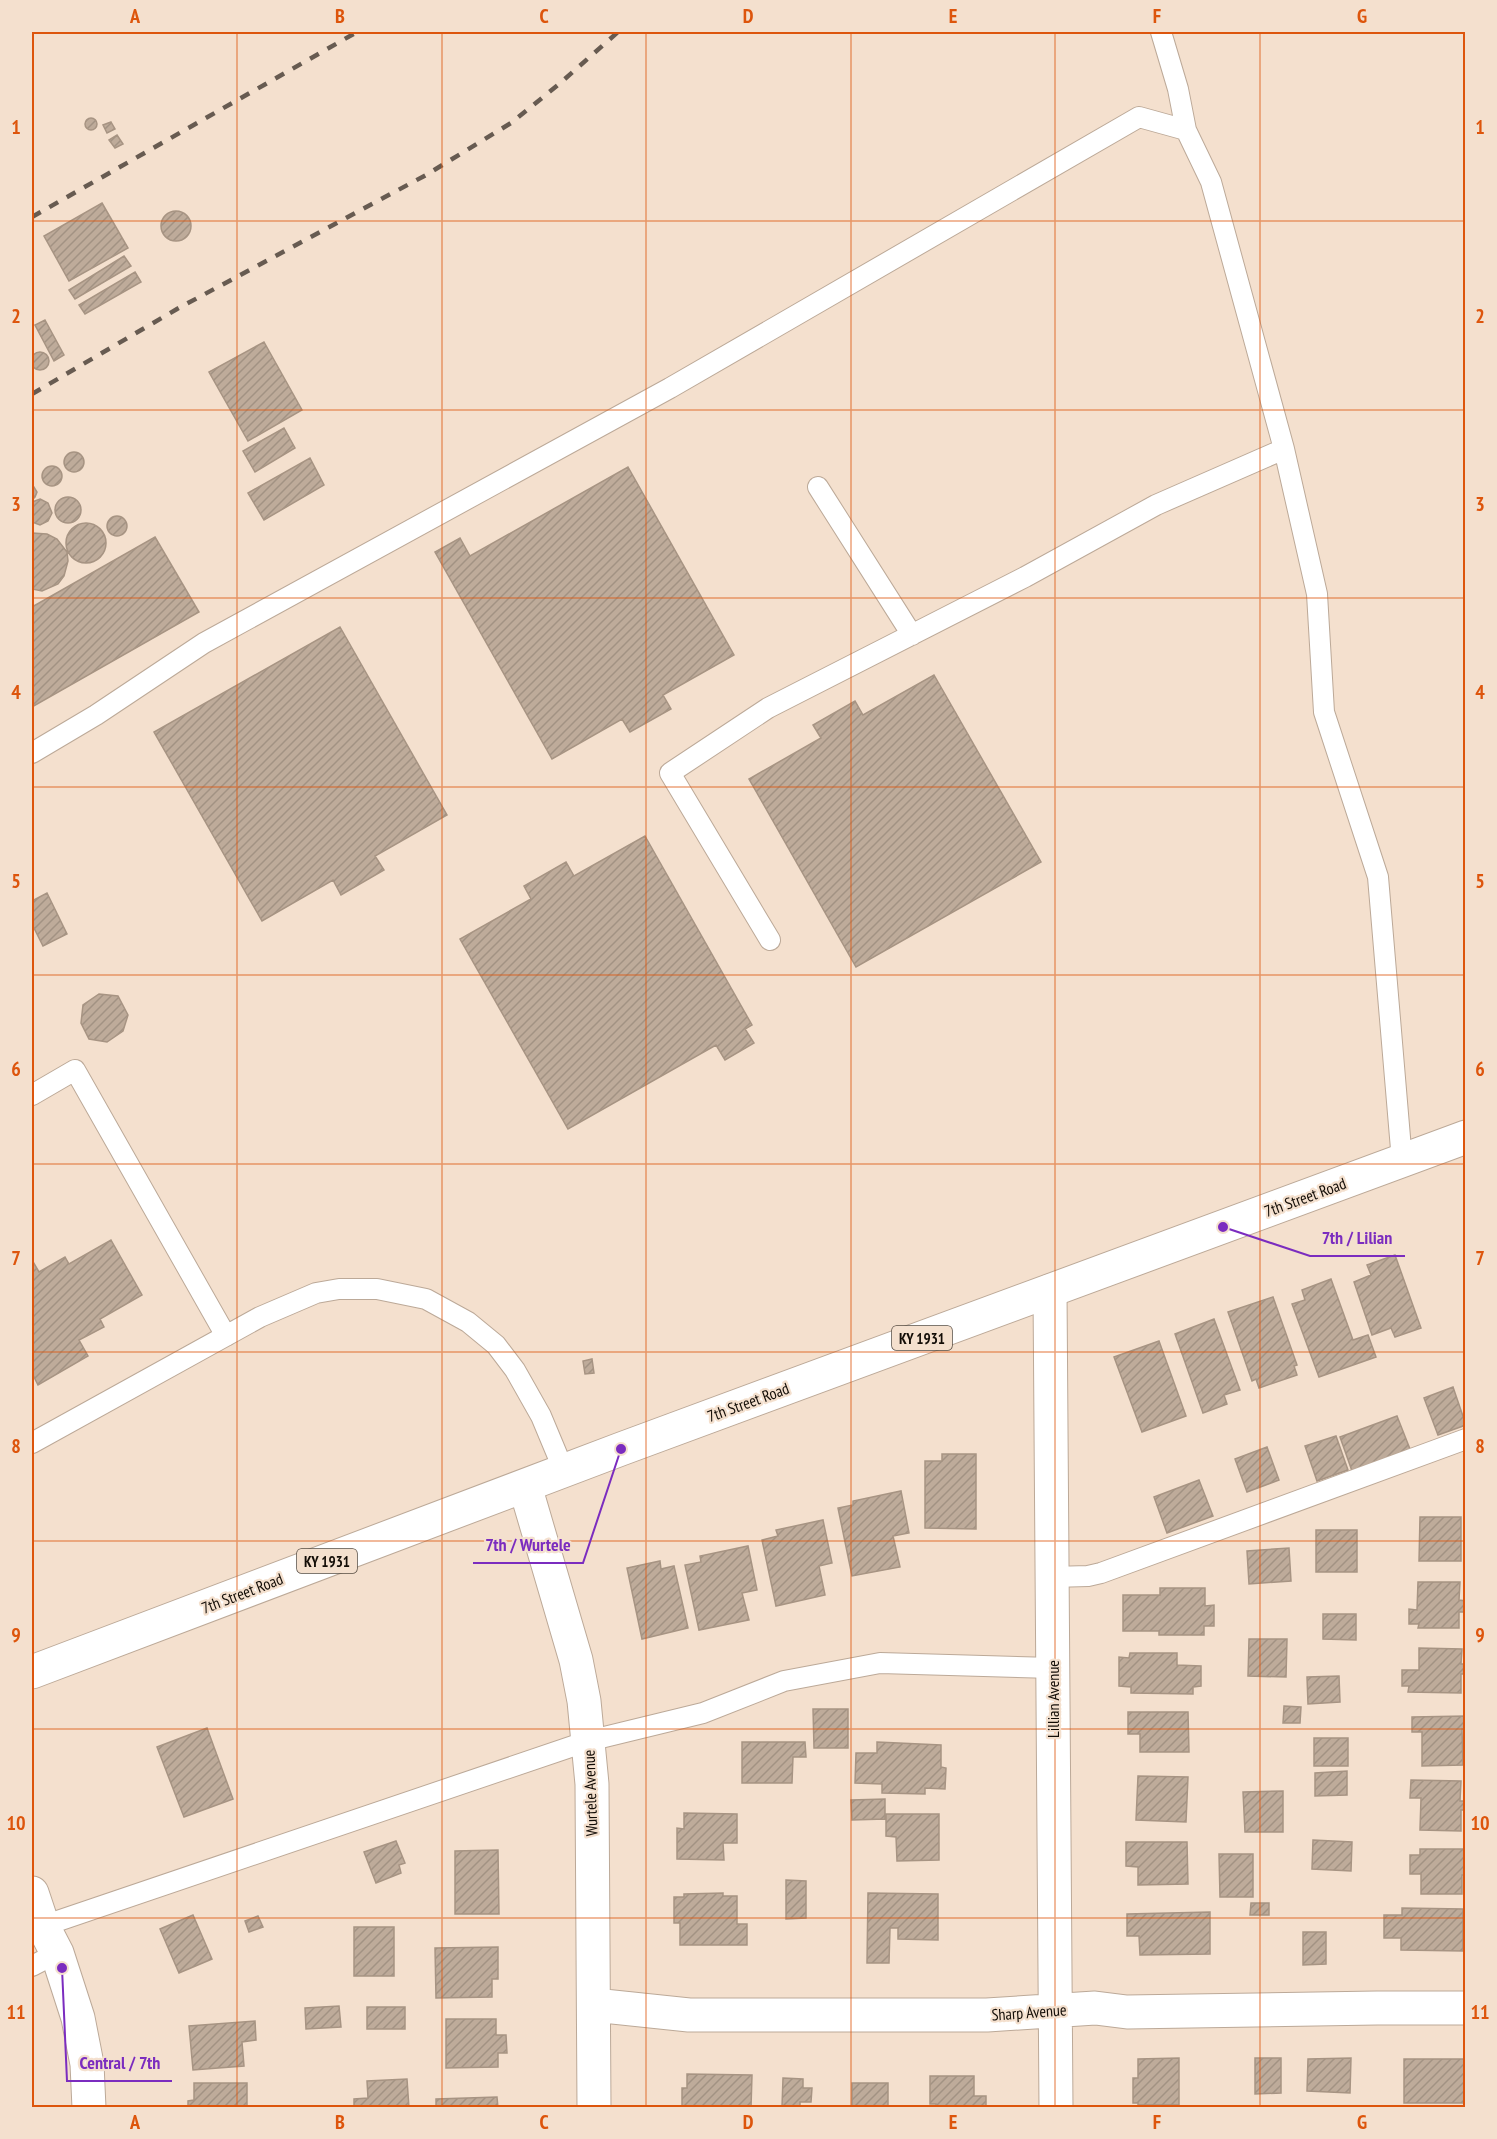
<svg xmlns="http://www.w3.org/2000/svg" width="1497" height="2139" font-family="'PT Sans Narrow',sans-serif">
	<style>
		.building { fill: url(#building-hatch); stroke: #a79483; stroke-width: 1.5 }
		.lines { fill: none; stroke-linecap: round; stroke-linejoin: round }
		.service-casing { stroke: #bca998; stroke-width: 22 }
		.minor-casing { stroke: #bca998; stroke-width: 35 }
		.tertiary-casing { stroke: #bca998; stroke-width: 35 }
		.primary-casing { stroke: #bca998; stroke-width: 35 }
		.service { stroke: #fff; stroke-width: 20 }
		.minor { stroke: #fff; stroke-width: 33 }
		.tertiary { stroke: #fff; stroke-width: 33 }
		.primary { stroke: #fff; stroke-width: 33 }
		.rail { stroke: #675b51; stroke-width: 4.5; stroke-dasharray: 10 10; stroke-linecap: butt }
		.grid { fill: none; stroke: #dd550c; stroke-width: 1.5; stroke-opacity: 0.55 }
		.labels { text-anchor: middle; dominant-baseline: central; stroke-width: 4.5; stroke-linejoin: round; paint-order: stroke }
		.shield { fill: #f4e0ce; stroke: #564c42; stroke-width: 1.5 }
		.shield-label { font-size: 15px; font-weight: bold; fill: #120c06 }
		.street-label { font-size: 16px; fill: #120c06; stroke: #f4e0ce }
		.leader { fill: none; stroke: #7b2cbf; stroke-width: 2 }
		.callout-dot { fill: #7b2cbf; stroke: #f4e0ce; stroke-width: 2 }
		.callout-label { font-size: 18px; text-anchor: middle; font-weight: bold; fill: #7b2cbf; stroke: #f4e0ce; stroke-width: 4.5; stroke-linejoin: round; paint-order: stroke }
		.neatline { fill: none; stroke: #dd550c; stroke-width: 2 }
		.grid-label { font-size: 20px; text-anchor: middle; font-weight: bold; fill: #dd550c }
	</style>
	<defs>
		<pattern id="building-hatch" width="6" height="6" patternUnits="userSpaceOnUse" patternTransform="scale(1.5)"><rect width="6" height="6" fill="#beab9a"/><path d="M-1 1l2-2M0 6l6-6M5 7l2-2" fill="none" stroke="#a29283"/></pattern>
	</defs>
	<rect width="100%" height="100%" fill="#f4e0ce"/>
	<path class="building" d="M85 124a6 6 0 1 1 12 0a6 6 0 1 1-12 0Z
		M111,122l4,7 -8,4 -4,-8z
		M117,135l6,9 -8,4 -6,-8z
		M102,203l26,45 -59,33 -25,-45z
		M161 226a15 15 0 1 1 30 0a15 15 0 1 1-30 0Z
		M124,256l7,10 -56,33 -6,-9z
		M135,272l6,10 -56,32 -6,-9z
		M45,320l19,35 -10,6 -19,-36z
		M264,342l38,68 -54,31 -39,-69z
		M31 361a9 9 0 1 1 18 0a9 9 0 1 1-18 0Z
		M284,428l11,20 -40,24 -12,-21z
		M64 462a10 10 0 1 1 20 0a10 10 0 1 1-20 0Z
		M310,458l14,27 -60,35 -16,-27z
		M42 476a10 10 0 1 1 20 0a10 10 0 1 1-20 0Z
		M628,467l106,188 -71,40 8,14 -41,23 -8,-13 -70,40 -117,-207 25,-14 10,18z
		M32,484l5,8 -2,5 -3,3z
		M55 510a13 13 0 1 1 26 0a13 13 0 1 1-26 0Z
		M40,499l8,4 4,10 -4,8 -8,4 -8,-3v-20z
		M107 526a10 10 0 1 1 20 0a10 10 0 1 1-20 0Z
		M66 543a20 20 0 1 1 40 0a20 20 0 1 1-40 0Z
		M32,533l15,1 10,5 10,13 1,9 -4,15 -6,8 -16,7 -10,-2z
		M155,537l44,75 -167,95v-100z
		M340,627l107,188 -72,41 9,14 -43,25 -8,-15 -71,41 -108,-189z
		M934,675l107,187 -185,105 -107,-188 72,-41 -8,-13 42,-24 8,14z
		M645,836l107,189 -7,4 9,14 -29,17 -9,-15 -148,84 -108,-190 71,-40 -7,-13 42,-24 8,14z
		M47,893l20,41 -24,12 -11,-22v-23z
		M99,994l19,2 10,19 -5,16 -16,11 -18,-3 -8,-16 2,-18z
		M111,1240l31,55 -42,24 4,8 -25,13 9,16 -50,29 -6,-12v-113l7,12 26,-15 4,7z
		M1395,1255l26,73 -26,9 -4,-9 -19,7 -18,-53 17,-7 -4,-10z
		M1331,1279l22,61 15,-5 8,22 -57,20 -27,-73 13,-4 -3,-10z
		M1273,1297l24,68 -3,1 3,9 -38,13 -3,-9 -4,2 -24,-69z
		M1214,1319l26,71 -16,5 3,9 -24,9 -28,-79z
		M1159,1341l27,75 -44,16 -28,-75z
		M592,1359l2,14 -9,1 -2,-13z
		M1453,1387l13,38 -28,10 -14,-37z
		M1397,1416l13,33 -58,22 -12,-34z
		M1336,1436l12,34 -31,11 -12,-35z
		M1267,1447l12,33 -32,12 -12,-33z
		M942,1454h34v75l-51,-1v-67h17z
		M1199,1480l14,36 -46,17 -13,-36z
		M901,1491l8,42 -16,3 7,31 -48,9 -14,-68 15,-3v-4z
		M1420,1517h41v44h-42z
		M823,1520l9,43 -13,3 6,29 -49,11 -14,-66 16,-4 -2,-6z
		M1316,1530h41v42h-41z
		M748,1546l9,44 -15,3 7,27 -50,10 -14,-65 16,-3 -1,-6z
		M1289,1548l2,33 -42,3 -2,-33z
		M660,1561l1,8 13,-3 14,62 -46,11 -15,-71z
		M1418,1582h42l-1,18 7,1v11h-7v16h-41l1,-4h-10v-15l8,1z
		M1160,1588h45v18l9,-1v21h-10v9h-45v-4h-36v-36h37z
		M1323,1614h33v26l-33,-1z
		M1249,1639h38l-1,38 -38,-1z
		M1419,1648l43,1 -1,15h5v10h-5v19l-53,-1 1,-6h-7v-16h17z
		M1130,1653h47v12l24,1v20l-8,1v7l-62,-1v-6l-12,-1v-29l10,1z
		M1339,1676l1,26 -32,2 -1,-27z
		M1284,1706l17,1 -1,16h-17z
		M813,1709h35v39h-34z
		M1128,1712h60l1,40h-49v-18h-12z
		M1466,1716v13h-4l1,36 -41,1v-34h-10v-15z
		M207,1728l26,71 -49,18 -27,-70z
		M1314,1738h34v28h-34z
		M742,1742h63l1,15h-13l-1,26h-50z
		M877,1742l64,3v22l5,1 -1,21 -20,-1v6l-43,-1v-9l-27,-1 1,-30h21z
		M1347,1771v24l-32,1v-23z
		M1138,1776l50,1 -2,45 -50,-2z
		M1411,1780l50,1 -1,20h6v9h-5v21l-41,-1 1,-32h-11z
		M1283,1791v41h-38l-2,-40z
		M885,1799v20l-33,1 -1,-20z
		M684,1813l53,1v29h-14l1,17 -47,-1v-31l7,1z
		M886,1814h53v46l-42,1 -1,-24 -10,-1z
		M1313,1840l39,2 -1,29 -39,-2z
		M396,1841l9,22 -6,2 2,8 -25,10 -12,-31z
		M1126,1842h61l1,42 -50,1v-18l-12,-1z
		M1420,1849h46v26h-4v19h-41v-20h-11v-19h10z
		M498,1850l1,64h-44v-63z
		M1219,1854h34v43h-33z
		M786,1880l20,1v37l-20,1z
		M723,1893v3h14v28h10v21h-67v-22h-6v-26h10v-3z
		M868,1893l70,1v46l-40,-1v-11h-8l-1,35h-22z
		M1251,1903h18v12h-19z
		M1402,1908l61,1v42l-62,-1v-12h-17v-23h18z
		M1210,1912v42l-70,1 -1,-19h-12v-22z
		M193,1915l19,44 -33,14 -19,-44z
		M258,1916l5,11 -14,5 -4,-11z
		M354,1927h40v49h-40z
		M1303,1932h23v32l-23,1z
		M498,1947v32h-6v18l-56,1 -1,-50z
		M339,2006l2,21 -35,2 -1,-21z
		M367,2007h38v22h-38z
		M446,2019h50v16h10l1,18h-9v14l-52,1z
		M255,2021l1,19 -14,2 2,24 -51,4 -4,-44z
		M1179,2058v47h-41v-2h-5v-25h5v-19z
		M1255,2058h26v35l-26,1z
		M1351,2058l-1,35 -43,-2 1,-32z
		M1404,2059h60v44h-60z
		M687,2074l65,1 -1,33h-69v-20h5z
		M930,2076h44v20h12v12h-50v-4h-6z
		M783,2078l20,1v9h9l-1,14h-11v6l-18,-1z
		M407,2079l2,29h-55v-9l14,-1 -1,-17z
		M194,2083h53v25h-59v-7l6,-1z
		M852,2083h36v25h-36z
		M497,2097l1,11h-62v-9z"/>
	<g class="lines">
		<defs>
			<path id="service" d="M1161,32l17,57 8,41 25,52 73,267 33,145 7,118 54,165 24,284
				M818,487l94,148
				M32,753l64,-38 108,-72 466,-255 469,-271 47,13
				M770,940l-100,-167 98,-65 257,-131 131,-72 128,-56
				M32,1095l43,-25 151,266
				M32,1443l228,-126 56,-24 23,-4h38l49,10 42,23 28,23 19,25 26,46 23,55
				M1052,1577l36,-1 13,-3 365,-134
				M43,1926l545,-185 115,-28 81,-32 96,-18 173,5
				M32,1966l25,-13"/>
			<path id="minor" d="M1050,1291l6,817
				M525,1486l51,174 8,41 8,83 2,324
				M594,2005l95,10h298l108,-7 32,4 250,-4h89"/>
			<path id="tertiary" d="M32,1893l11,33 14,27 21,65 9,46 2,44"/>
			<path id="primary" d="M32,1672l589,-223 845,-312"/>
		</defs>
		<use href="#service" class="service-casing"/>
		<use href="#minor" class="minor-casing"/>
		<use href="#tertiary" class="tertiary-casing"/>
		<use href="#primary" class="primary-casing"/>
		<use href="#service" class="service"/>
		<use href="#minor" class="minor"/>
		<use href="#tertiary" class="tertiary"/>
		<use href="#primary" class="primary"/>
		<path class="rail" d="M32,217l325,-185
			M32,394l145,-85 249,-134 85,-52 47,-38 60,-53"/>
	</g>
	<path class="grid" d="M237,32v2076M442,32v2076M646,32v2076M851,32v2076M1055,32v2076M1260,32v2076M32,221h1434M32,410h1434M32,598h1434M32,787h1434M32,975h1434M32,1164h1434M32,1352h1434M32,1541h1434M32,1729h1434M32,1918h1434"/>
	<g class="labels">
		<g class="shield">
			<rect x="892" y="1326" width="60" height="24" rx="4.5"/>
			<rect x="297" y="1549" width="60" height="24" rx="4.5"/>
		</g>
		<g class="shield-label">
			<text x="922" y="1338">KY 1931</text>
			<text x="327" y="1561">KY 1931</text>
		</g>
		<g class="street-label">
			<text transform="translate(1305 1197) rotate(-20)">7th Street Road</text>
			<text transform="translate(748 1402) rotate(-20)">7th Street Road</text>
			<text transform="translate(242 1593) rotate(-21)">7th Street Road</text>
			<text transform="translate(1053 1699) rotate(-90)">Lillian Avenue</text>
			<text transform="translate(590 1793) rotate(-92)">Wurtele Avenue</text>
			<text transform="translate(1029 2012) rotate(-4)">Sharp Avenue</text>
		</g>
	</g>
	<path class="leader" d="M1223 1227L1310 1256H1405M621 1449L583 1563H473M62 1968L67 2081H172"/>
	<g class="callout-dot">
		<circle cx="1223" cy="1227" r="6"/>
		<circle cx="621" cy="1449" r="6"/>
		<circle cx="62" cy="1968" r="6"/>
	</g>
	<g class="callout-label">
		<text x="1357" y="1244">7th / Lilian</text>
		<text x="528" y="1551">7th / Wurtele</text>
		<text x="120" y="2069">Central / 7th</text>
	</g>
	<rect width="1497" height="2139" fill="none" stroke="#f4e0ce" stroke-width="66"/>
	<rect x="33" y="33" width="1431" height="2073" class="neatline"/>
	<g class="grid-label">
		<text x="135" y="23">A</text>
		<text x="340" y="23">B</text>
		<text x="544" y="23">C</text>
		<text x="748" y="23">D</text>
		<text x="953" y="23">E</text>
		<text x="1157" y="23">F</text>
		<text x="1362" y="23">G</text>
		<text x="16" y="134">1</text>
		<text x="1480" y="134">1</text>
		<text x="16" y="323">2</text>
		<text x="1480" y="323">2</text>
		<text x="16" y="511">3</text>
		<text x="1480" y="511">3</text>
		<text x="16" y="699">4</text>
		<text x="1480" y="699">4</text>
		<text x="16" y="888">5</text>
		<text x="1480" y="888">5</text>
		<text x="16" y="1076">6</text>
		<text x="1480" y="1076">6</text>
		<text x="16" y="1265">7</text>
		<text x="1480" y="1265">7</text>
		<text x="16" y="1453">8</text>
		<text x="1480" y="1453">8</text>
		<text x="16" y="1642">9</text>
		<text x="1480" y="1642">9</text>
		<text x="16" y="1830">10</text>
		<text x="1480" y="1830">10</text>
		<text x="16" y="2019">11</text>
		<text x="1480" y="2019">11</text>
		<text x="135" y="2129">A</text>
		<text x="340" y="2129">B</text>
		<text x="544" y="2129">C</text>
		<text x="748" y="2129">D</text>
		<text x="953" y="2129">E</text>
		<text x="1157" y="2129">F</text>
		<text x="1362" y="2129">G</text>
	</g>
</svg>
